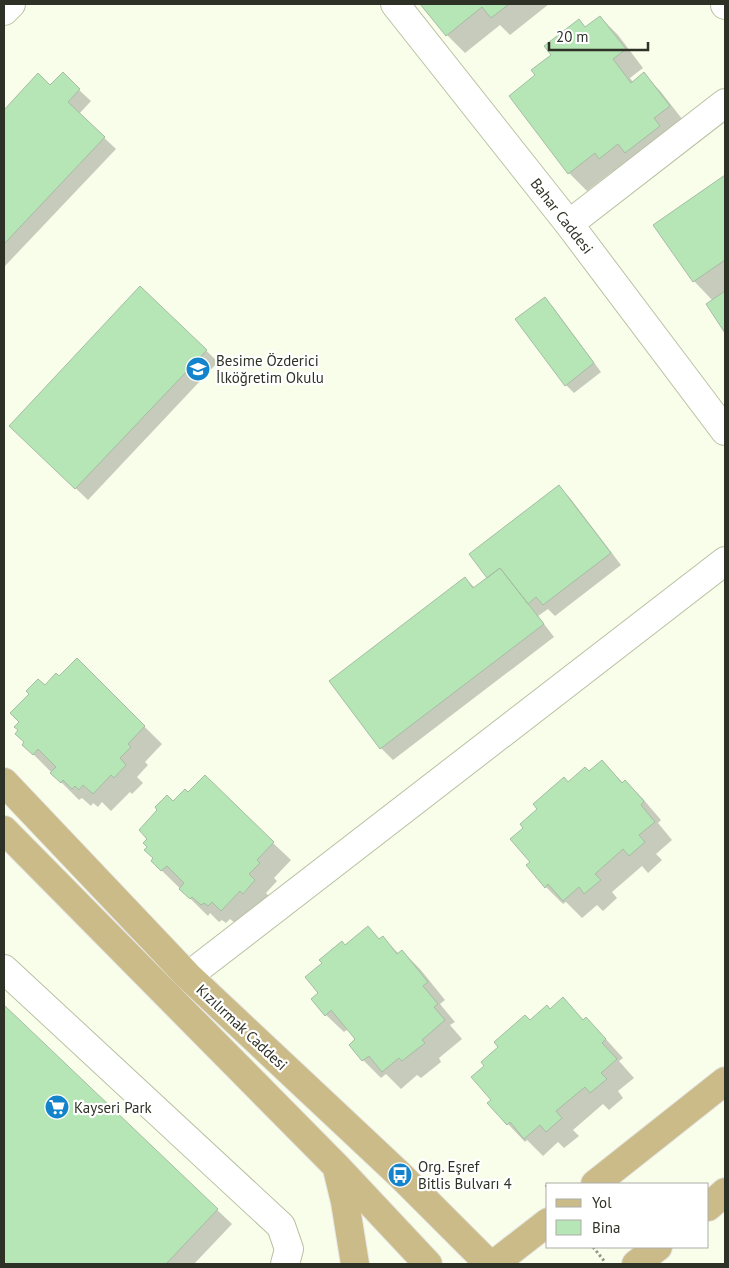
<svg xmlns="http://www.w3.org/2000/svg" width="729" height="1268" font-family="'PT Sans',sans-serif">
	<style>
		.shadow { fill: #0003 }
		.building { fill: #b6e6b5; stroke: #a5bda4 }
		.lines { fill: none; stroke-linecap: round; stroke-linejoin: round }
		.minor-casing { stroke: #b9c1a2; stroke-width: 30 }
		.major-casing { stroke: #e6e6e5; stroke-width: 30 }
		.path { stroke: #959989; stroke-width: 3; stroke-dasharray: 2.5 2.5; stroke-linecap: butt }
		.minor { stroke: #fff; stroke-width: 28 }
		.major { stroke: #cabb88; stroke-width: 28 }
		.labels { text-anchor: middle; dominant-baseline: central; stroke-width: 4.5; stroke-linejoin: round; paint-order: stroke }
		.street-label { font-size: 15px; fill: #2e3125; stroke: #fff }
		.poi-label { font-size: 15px; fill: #2e3125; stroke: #fff; text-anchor: start }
	</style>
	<rect width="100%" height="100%" fill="#f9feeb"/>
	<path class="shadow" d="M422,4h127l-39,31 -10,-10 -35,28 -18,-18z
		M600,17l18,18 25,33 -13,10 3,4 11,-8 17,18 25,32 -68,52 -5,-5 -26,20 -18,-18 -32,-98 42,-54 7,7z
		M38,75l12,12 29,3 12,11 -12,13 37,35 -112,118v-156z
		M725,177v154l-18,-27 6,-3 -19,-20 -39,-56z
		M141,288l77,74 -130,138 -66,-63z
		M545,299l8,8 48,65 -27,21 -8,-8z
		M559,487l11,11 51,67 -66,51 -7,-7 -10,7 16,21 -161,123 -12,-12 -51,-67 135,-103 10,10 14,-10z
		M77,660l85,84 -17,18 3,3 -11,12 6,6 -11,11 -2,-2 -19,19 -9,-9 -4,5 -5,-4 -2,3 -9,-8 -3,2 -55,-55 21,-59 14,-8z
		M602,761l21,22 2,-2 18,18 18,21 -3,3 14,17 -16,14 6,6 -14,13 -6,-7 -30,26 5,6 -14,13 -6,-6 -15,13 -16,-16 -3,2 -17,-17 -15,-25 38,-78 20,-11z
		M173,803l100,40 18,17 -17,18 3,3 -11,12 6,6 -32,28 -10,-8 -4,4 -4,-3 -3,2 -9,-9 -2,3 -56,-55z
		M368,927l12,13 3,-2 16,16 3,-3 18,18 25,31 -5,4 15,18 -5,3 12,14 -23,19 2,4 -20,16 -4,-3 -16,14 -15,-15 -5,4 -18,-18 -12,-15 6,-6 -9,-10 -4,3 -18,-17 -6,-21 25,-48z
		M563,999l21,22 2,-2 18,18 19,21 -4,3 15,17 -16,13 5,7 -14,12 -6,-6 -30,26 6,6 -15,12 -6,-6 -15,14 -16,-16 -2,2 -17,-18 -15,-24 37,-78 20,-12z
		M4,1007l228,217 -38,40h-190z"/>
	<path class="building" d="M420,4h89l-18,14 -9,-11 -36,29z
		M600,16l26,33 -13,10 18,24 13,-11 26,34 -16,12 6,8 -35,27 -7,-9 -19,15 -4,-6 -27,21 -59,-78 26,-21 -4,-5 20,-15 -7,-9 35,-27 6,8z
		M63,72l17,17 -12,13 37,35 -101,107v-134l34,-37 12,12z
		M725,175v85l-32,22 -40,-57z
		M140,286l67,64 -132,139 -66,-63z
		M725,291v42l-19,-29z
		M545,297l49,66 -29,23 -50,-67z
		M559,485l52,68 -68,52 -7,-8 -8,7 -28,-36 -13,10 -18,-24z
		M500,568l44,56 -164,125 -51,-68 136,-104 8,11z
		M77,658l68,68 -17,18 3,3 -11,11 6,7 -12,13 -3,-3 -18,19 -10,-9 -4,5 -4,-4 -3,3 -9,-9 -2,3 -11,-10 6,-6 -18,-18 -5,6 -11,-10 2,-3 -9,-8 3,-4 -4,-3 5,-5 -9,-9 19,-19 -3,-3 12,-12 7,6 11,-12 3,3z
		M602,760l20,23 3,-3 19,21 -3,4 14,17 -16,13 6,7 -16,14 -6,-7 -28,25 6,6 -17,14 -5,-7 -16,14 -15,-17 -3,4 -19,-23 4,-3 -20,-23 13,-11 -3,-4 17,-15 -4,-5 31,-27 4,5 17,-15 4,4z
		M205,775l69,67 -17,18 3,3 -11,11 6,6 -12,14 -3,-3 -19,20 -9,-9 -4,4 -4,-3 -3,2 -9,-8 -2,2 -11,-10 5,-6 -17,-17 -6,5 -10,-10 2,-3 -9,-8 3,-3 -4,-4 4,-4 -8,-9 18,-20 -2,-3 12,-12 6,6 12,-12 3,3z
		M368,926l11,13 4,-3 14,18 5,-4 26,32 -5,4 15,18 -4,3 11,13 -23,20 3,3 -23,18 -3,-3 -17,14 -13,-16 -7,5 -13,-16 6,-6 -24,-29 -6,6 -14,-17 7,-6 -13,-16 17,-14 -3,-3 23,-19 3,4z
		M563,997l20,23 3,-3 20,22 -4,4 15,16 -16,14 6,6 -17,14 -5,-6 -29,24 6,7 -16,14 -6,-7 -16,14 -14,-17 -3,3 -20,-22 4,-3 -20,-23 13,-11 -3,-4 17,-15 -4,-5 31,-27 5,5 17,-15 3,4z
		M4,1005l214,204 -52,55h-162z"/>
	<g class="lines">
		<defs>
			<path id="minor" d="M395,4l174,220 156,207
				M725,4v1
				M4,11l7,-7
				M569,224l156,-121
				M4,969l277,257 8,23 -4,15
				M188,976l537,-415"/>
			<path id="major" d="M4,782l184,194 212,199 89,89
				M4,830l333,337 91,97
				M337,1169l8,33 10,62
				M595,1184l130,-103
				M708,1207l17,-15
				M494,1264l54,-42
				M636,1264l22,-17"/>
		</defs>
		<use href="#minor" class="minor-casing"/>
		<use href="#major" class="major-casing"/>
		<path class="path" d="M546,1185l2,3
			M593,1247l12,15"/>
		<use href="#minor" class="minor"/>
		<use href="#major" class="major"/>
	</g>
	<defs>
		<symbol id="school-disc" viewBox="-11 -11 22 22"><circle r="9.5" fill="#1383cc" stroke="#fff"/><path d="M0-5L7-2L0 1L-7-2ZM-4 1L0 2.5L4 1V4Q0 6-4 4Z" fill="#fff"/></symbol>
		<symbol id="supermarket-disc" viewBox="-11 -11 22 22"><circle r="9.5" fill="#1383cc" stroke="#fff"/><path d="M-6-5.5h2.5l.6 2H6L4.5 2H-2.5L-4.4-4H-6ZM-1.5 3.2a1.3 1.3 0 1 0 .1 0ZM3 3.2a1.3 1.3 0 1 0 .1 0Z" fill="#fff"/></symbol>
		<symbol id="bus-disc" viewBox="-11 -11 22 22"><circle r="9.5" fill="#1383cc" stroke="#fff"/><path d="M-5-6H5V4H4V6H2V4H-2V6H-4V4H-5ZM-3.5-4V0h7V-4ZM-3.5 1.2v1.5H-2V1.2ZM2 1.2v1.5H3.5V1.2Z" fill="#fff"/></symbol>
	</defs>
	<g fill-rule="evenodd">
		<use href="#school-disc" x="184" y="355" width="28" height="28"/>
		<use href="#supermarket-disc" x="43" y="1093" width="28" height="28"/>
		<use href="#bus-disc" x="386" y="1161" width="28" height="28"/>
	</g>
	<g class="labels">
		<g class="street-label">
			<text transform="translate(562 216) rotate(52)">Bahar Caddesi</text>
			<text transform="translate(242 1027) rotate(43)">Kızılırmak Caddesi</text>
		</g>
		<g class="poi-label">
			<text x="216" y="360">Besime Özderici<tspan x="216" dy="17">İlköğretim Okulu</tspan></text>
			<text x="74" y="1107">Kayseri Park</text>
			<text x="418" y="1166">Org. Eşref<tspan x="418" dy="17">Bitlis Bulvarı 4</tspan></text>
		</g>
	</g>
	<rect width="729" height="1268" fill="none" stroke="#2e3125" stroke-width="10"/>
	<rect x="546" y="1183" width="162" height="65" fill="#ffffff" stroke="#abada8"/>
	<rect x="556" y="1199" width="25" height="8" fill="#cabb88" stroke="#abada8"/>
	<text x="592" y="1208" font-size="15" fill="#2e3125">Yol</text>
	<rect x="556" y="1220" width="25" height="15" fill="#b6e6b5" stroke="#abada8"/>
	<text x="592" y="1233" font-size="15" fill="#2e3125">Bina</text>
	<path d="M549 42v8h99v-8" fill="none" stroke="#2e3125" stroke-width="2.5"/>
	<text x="556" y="42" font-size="15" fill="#2e3125" stroke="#ffffff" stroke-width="4" paint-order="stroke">20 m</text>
</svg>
